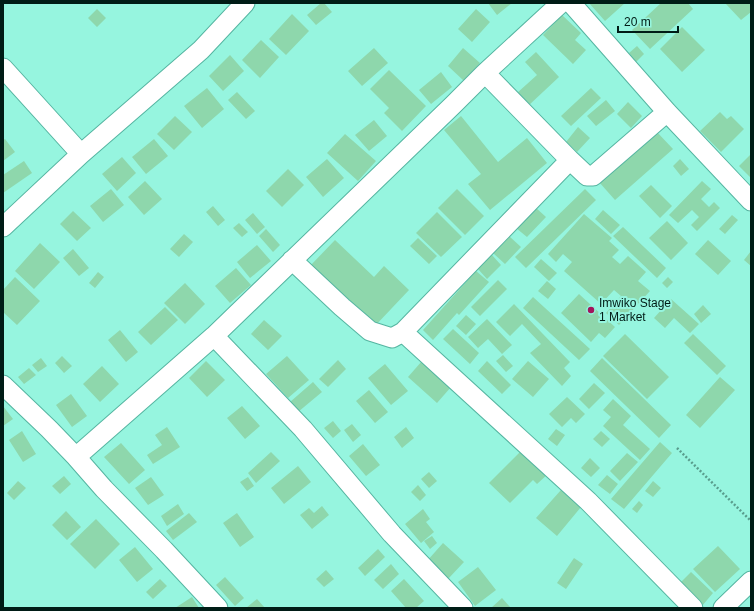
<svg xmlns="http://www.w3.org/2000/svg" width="754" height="611" font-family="Helvetica,sans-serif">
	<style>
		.building { fill: #8ed7ac }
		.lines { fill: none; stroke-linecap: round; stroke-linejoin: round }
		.street-casing { stroke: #55b5a1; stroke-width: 21 }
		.path { stroke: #599d8d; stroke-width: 2.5; stroke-dasharray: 2 2; stroke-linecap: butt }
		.street { stroke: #fff; stroke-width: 19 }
		.poi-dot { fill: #a2145c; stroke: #96f5df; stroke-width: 1.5 }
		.labels { text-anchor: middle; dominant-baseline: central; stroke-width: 4; stroke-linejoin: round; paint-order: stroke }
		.poi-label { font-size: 12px; fill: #001c16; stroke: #96f5df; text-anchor: start }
	</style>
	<rect width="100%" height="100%" fill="#96f5df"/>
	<path class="building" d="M321,3h3l8,9 -16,13 -9,-10z
		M488,3h24l-15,12z
		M589,3h36l-20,18z
		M661,3h27l5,6 -43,40 -18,-19z
		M725,3h26v9l-10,8z
		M97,9l9,9 -9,9 -9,-9z
		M476,9l14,13 -18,20 -14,-13z
		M292,14l17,17 -23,24 -17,-16z
		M562,15l19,18 -6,7 11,10 -13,14 -30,-29z
		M682,27l23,23 -23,22 -22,-23z
		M261,40l18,17 -19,21 -18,-18z
		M637,46l7,8 -8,8 -7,-9z
		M374,48l14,15 -26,23 -14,-15z
		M463,48l17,15 -16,18 -16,-15z
		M536,52l23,25 -31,29 -11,-13 20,-18 -12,-13z
		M230,55l14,16 -21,20 -14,-15z
		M389,70l37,36 -24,25 -18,-18 5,-5 -19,-19z
		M441,72l11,15 -21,17 -12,-14z
		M207,88l17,21 -22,19 -18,-22z
		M591,88l10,10 -30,28 -10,-10z
		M237,92l18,19 -9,8 -18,-19z
		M606,100l9,11 -19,15 -9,-10z
		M628,102l14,14 -11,12 -14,-14z
		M720,112l7,7 4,-3 13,13 -23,23 -21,-21z
		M175,116l17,16 -18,18 -17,-16z
		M461,116l37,46 29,-24 20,25 -57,47 -22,-26 13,-10 -37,-44z
		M374,120l13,16 -18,15 -14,-16z
		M578,127l12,11 -13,14 -11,-10z
		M656,131l17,18 -58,51 -16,-18z
		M345,134l31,27 -18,20 -31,-28z
		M5,139l10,13 -12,9v-21z
		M154,139l14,17 -22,18 -14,-17z
		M751,154v24l-12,-12z
		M122,157l14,16 -19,18 -15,-17z
		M327,159l17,19 -21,19 -17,-20z
		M680,159l9,10 -8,7 -8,-10z
		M24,161l8,12 -29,20v-18z
		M288,169l16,16 -22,22 -16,-16z
		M145,181l17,18 -18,16 -16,-18z
		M702,181l9,8 -10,10 8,8 5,-5 6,6 -23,23 -6,-6 8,-8 -7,-7 -14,13 -9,-8z
		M651,185l21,21 -12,12 -21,-22z
		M111,189l13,16 -21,17 -13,-16z
		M457,189l27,27 -19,19 -27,-27z
		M585,189l11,11 -70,68 -11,-11z
		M213,206l12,14 -7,6 -12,-14z
		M535,207l11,10 -19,20 -11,-9z
		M603,210l17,15 -9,9 -16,-15z
		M73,211l18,17 -14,13 -17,-17z
		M437,212l25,25 -21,20 -25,-24z
		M253,213l12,14 -8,7 -12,-14z
		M584,214l28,24 -3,3 10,9 -7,7 8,7 8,-8 18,16 -8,9 12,10 -31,34 -13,-12 15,-17 -7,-6 -13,14 -37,-33 8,-9 -9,-8 -7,8 -8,-8z
		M732,215l6,5 -13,14 -6,-5z
		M667,221l21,22 -17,17 -22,-22z
		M239,223l9,9 -6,5 -9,-9z
		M623,227l43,41 -9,10 -44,-42z
		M266,229l14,16 -7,7 -14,-16z
		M184,234l9,8 -14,15 -9,-8z
		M509,236l12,11 -16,17 -12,-11z
		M418,238l19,18 -8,8 -19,-18z
		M335,240l39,37 10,-11 25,24 -35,37 -64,-61z
		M708,240l23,21 -13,14 -23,-21z
		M40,243l20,19 -26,27 -19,-18z
		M257,245l14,16 -21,17 -13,-16z
		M73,249l16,19 -10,8 -16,-18z
		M751,251v15l-7,-6z
		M492,255l9,10 -14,14 -9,-10z
		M541,259l16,14 -8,8 -15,-14z
		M236,268l15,17 -21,18 -15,-17z
		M476,271l13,11 -30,33 -2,-2 -24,27 -10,-10z
		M98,272l6,5 -9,11 -6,-5z
		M15,277l25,24 -23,24 -14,-13v-22z
		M668,277l5,5 -6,6 -5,-5z
		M498,280l9,9 -27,27 -9,-9z
		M547,281l9,8 -8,10 -10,-8z
		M185,283l20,21 -20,20 -21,-21z
		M579,294l36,33 -10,11 -6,-5 -8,9 -30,-29z
		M533,297l57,52 -11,11 -56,-52z
		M671,299l28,25 -9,9 -16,-15 -9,10 -11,-10z
		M514,304l56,58 -6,6 7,8 -9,10 -32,-33 11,-9 -19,-20 -12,12 -14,-14z
		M703,305l8,9 -10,9 -7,-9z
		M165,307l13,13 -27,25 -13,-13z
		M466,315l10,9 -10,11 -10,-9z
		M487,319l25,26 -10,9 -14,-15 -10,9 -10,-11z
		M264,320l18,16 -14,14 -17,-16z
		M453,329l26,24 -9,11 -27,-25z
		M120,330l18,22 -12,10 -18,-22z
		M625,334l44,43 -22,22 -44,-43z
		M693,334l33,32 -9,9 -33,-32z
		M503,355l10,11 -7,6 -10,-11z
		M62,356l10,10 -8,7 -9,-10z
		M287,356l22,24 -21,18 -22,-24z
		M41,358l6,8 -9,6 -6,-7z
		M602,358l69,67 -12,13 -69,-67z
		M338,360l8,9 -18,18 -9,-8z
		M206,361l19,19 -18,17 -18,-19z
		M422,361l29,26 -14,16 -29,-26z
		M487,361l24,24 -9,9 -24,-23z
		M528,361l21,18 -16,18 -21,-18z
		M385,364l23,27 -17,14 -23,-27z
		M102,366l17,18 -19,18 -17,-18z
		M29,368l7,7 -12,9 -6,-7z
		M720,377l15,13 -35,38 -14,-13z
		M313,382l9,10 -24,20 -8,-10z
		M594,383l11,10 -16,16 -10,-10z
		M369,390l19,22 -13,11 -19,-22z
		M71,394l16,22 -15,11 -16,-22z
		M567,397l18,17 -9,9 -5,-5 -9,9 -13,-13z
		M613,399l18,17 -8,9 27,24 -10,11 -37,-34 8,-9 -8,-7z
		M3,406l10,13 -10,7z
		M242,406l18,20 -15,13 -18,-21z
		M333,421l8,10 -8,7 -9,-10z
		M352,424l9,11 -8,7 -9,-12z
		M167,427l13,20 -27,17 -6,-9 15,-10 -7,-10z
		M406,427l8,11 -12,10 -8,-11z
		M556,429l9,6 -8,11 -9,-7z
		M22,431l14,23 -13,8 -14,-22z
		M601,431l9,8 -8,8 -9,-8z
		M660,442l12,11 -48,56 -13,-10z
		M121,443l24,27 -16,14 -25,-27z
		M363,444l17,21 -14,11 -17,-20z
		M523,449l25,25 -11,10 -4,-4 -23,23 -21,-20z
		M271,452l9,9 -24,22 -8,-10z
		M627,453l11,9 -18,19 -10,-10z
		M590,458l10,10 -9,9 -10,-9z
		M298,466l13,16 -27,22 -13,-16z
		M429,472l8,9 -8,7 -8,-9z
		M607,475l11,9 -8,10 -12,-9z
		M64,476l7,8 -11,10 -8,-8z
		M151,477l13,18 -16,10 -13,-17z
		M248,477l6,9 -7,5 -7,-9z
		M18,481l8,7 -12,12 -7,-7z
		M653,481l8,7 -8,9 -8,-6z
		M418,485l8,10 -6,6 -9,-9z
		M561,490l20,17 -24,29 -21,-18z
		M639,501l4,4 -6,8 -5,-4z
		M178,504l6,10 -17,12 -6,-10z
		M322,506l7,9 -17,14 -12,-14 9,-7 5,5z
		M423,509l7,10 -4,3 8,10 -13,11 -16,-19z
		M66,511l15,16 -14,13 -15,-15z
		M189,513l8,9 -24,18 -7,-9z
		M237,513l17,24 -14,10 -17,-24z
		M96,519l24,25 -25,25 -25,-25z
		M432,536l5,7 -7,6 -6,-8z
		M443,543l21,19 -16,17 -21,-18z
		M718,546l22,23 -25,23 -22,-23z
		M135,547l18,22 -16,13 -18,-22z
		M378,549l7,8 -20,19 -7,-8z
		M574,558l9,6 -17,25 -9,-6z
		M391,564l8,10 -16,15 -9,-9z
		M478,567l18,23 -21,16 -17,-24z
		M326,570l8,9 -10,8 -8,-8z
		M691,572l22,21 -11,13 -23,-22z
		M225,577l19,21 -9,8 -19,-21z
		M160,579l7,7 -14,13 -7,-7z
		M404,579l20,22 -8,7h-10l-15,-17z
		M192,597l7,11h-24z
		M502,598l9,10h-20z
		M257,599l8,9h-19z"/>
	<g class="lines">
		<defs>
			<path id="street" d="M571,3l96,109 84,89
				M3,68l78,86
				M485,73l85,87 -167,172 185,169 105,107
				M570,160l17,16h6l74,-64
				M3,227l78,-73 120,-104 44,-47
				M292,260l50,47 28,24 22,7 11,-6
				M214,336l89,93 89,105 71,74
				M3,385l46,44 27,28 28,32 60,61 54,58
				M76,457l138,-121 239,-231 32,-32 76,-70
				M723,608l28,-27"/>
		</defs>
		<use href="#street" class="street-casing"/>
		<path class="path" d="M677,448l74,73"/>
		<use href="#street" class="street"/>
	</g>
	<circle class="poi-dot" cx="591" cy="310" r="4"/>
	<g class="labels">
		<g class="poi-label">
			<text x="599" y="303">Imwiko Stage<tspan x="599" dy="14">1 Market</tspan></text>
		</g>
	</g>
	<rect width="754" height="611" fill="none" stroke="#001c16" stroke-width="8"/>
	<path d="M618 26v6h60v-6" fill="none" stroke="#001c16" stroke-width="2"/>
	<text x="624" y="26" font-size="12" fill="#001c16" stroke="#96f5df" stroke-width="3" paint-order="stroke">20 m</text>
</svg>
